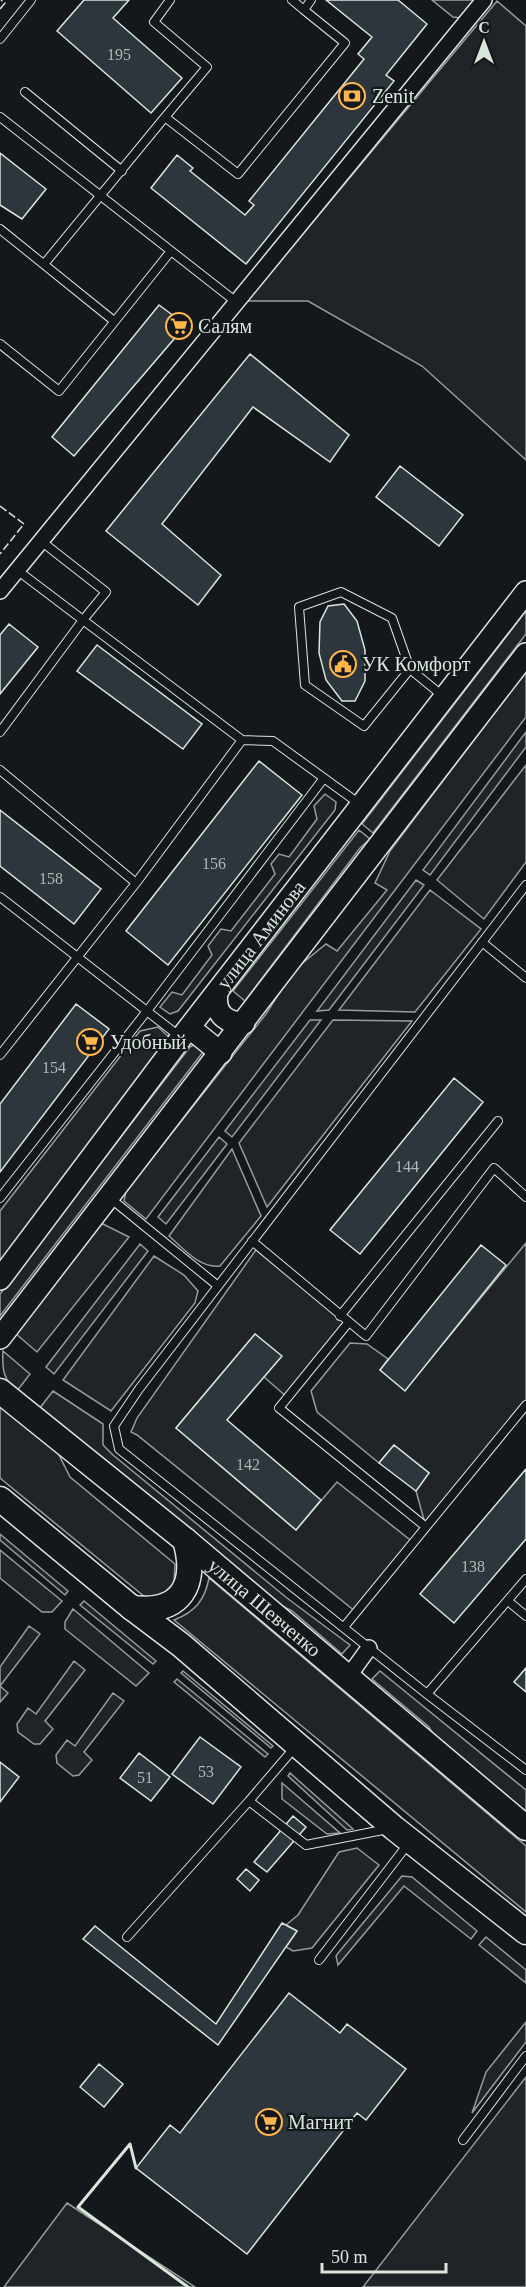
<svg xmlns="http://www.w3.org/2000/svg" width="526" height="2287" font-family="'Times New Roman',serif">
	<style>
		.green { fill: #202428; stroke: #939e99; stroke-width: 1.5 }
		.building { fill: #2c363c; stroke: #d8e6dc; stroke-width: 1.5 }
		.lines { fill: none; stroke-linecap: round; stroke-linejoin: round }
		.lane-casing { stroke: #d8e6dc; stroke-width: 10 }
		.street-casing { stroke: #d8e6dc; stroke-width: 18 }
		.secondary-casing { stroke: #d8e6dc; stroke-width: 24 }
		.primary-casing { stroke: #d8e6dc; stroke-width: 27 }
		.lane { stroke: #14181c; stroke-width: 8 }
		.street { stroke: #14181c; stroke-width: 15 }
		.secondary { stroke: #14181c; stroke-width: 21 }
		.primary { stroke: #14181c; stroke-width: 24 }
		.fence { stroke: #d8e6dc; stroke-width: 1.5; stroke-dasharray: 8 3; stroke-linecap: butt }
		.wall { stroke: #d8e6dc; stroke-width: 3 }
		.labels { text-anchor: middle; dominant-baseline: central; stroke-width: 4.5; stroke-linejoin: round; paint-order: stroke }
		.number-label { font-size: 16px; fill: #adbab4 }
		.poi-label { font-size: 20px; fill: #d8e6dc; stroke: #14181c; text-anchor: start }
		.street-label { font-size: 20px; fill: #d8e6dc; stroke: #14181c }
	</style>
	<rect width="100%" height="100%" fill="#14181c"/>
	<path class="green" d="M432,0h42l-13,18 -8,-1z
		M497,1l29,25v434l-104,-94 -114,-65h-61z
		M526,611v23l-153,199 -11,-9z
		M526,671v46l-380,502 -22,-18 2,-10 140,-177 28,-44 32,-26 11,7 50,-61 -12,-7 15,-32z
		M526,732v15l-96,128 -7,-5z
		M526,765v97l-42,57 -47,-39z
		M325,794l11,8 -1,8 -157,201 -8,3 -10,-7 12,-15 10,3 30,-40 -4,-9 13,-17 10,2 44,-57 -4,-10 8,-10 10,3 28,-38 -3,-13z
		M359,830l11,9 -10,9 -115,153 -12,-10z
		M416,880l8,5 -95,125 -12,1z
		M430,890l51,39 -66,83 -76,-2z
		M310,1020h11l-89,117 -7,-6z
		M333,1020l79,1 -145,186 -28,-64z
		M158,1027l13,12 -171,225v-53l140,-180z
		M195,1044l8,8 -203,264v-22l190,-247z
		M219,1137l8,7 -61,80 -8,-7z
		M232,1149l29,67 -41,50c-20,3 -37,-18 -51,-30z
		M101,1223l28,14 -92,115 -22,-19z
		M526,1243v162l-100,122 -10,-36 13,-18 -35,-28 -15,18 -62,-51 -6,-21 39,-48 17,1 21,15 -8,11 25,20z
		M140,1244l8,7 -94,123 -8,-7z
		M258,1247l90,76 -60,75 -24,-21 17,-21 -26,-22 -79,94 120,102 41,-48 77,61 -58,69 -219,-177 -6,-3 6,-14z
		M154,1256l30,19 14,16 -3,12 -84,108 -48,-31z
		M3,1351l27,23 -13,17c-14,-11 -15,-23 -14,-40z
		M53,1391l50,33v21l10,10 174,143 63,47 -8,9 -50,-43 -26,-13 -227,-189z
		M0,1406l58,47 12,24 105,87 -1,19 -14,14h-15l-145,-119z
		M0,1534l68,57 -3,4 -65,-55z
		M0,1550l62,51 -10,11h-10l-42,-34z
		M209,1578l317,268v66l-352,-292c21,-8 31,-20 35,-42z
		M84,1601l72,60 -3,3 -73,-59z
		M73,1609l76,64 -13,13 -71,-57v-7z
		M29,1626l11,8 -40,52 8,7 -8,9v-35z
		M74,1661l11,9 -40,51 8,8 -13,15h-6l-16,-12 -1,-8 11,-16 8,6z
		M183,1671l90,75 -2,2 -90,-75z
		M380,1671l146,119v28l-86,-71 -11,-20 -57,-48z
		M177,1679l91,75 -3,3 -91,-75z
		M113,1693l11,8 -40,51 8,8 -13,15 -6,1 -16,-13 -1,-8 11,-15 8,6z
		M290,1773l63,56 -6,1 -59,-54z
		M282,1783l58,50 -13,1 -45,-35z
		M357,1848l22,17 -67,83 -19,3 -7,-4 11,-16 -11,-6 12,-10 41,-63z
		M402,1876l10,1 65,54 -6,8 -67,-53 -66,79 -2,-9 3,-4z
		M486,1937l40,33v13l-47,-38z
		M526,2022v20l-54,71 14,-41z
		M526,2077v210h-163z
		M67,2203l128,84h-191z"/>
	<path class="building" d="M84,0h45l-16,18 69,60 -31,35 -94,-82z
		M326,0h72l29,24 -41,51 8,6 -148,183 -95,-76 26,-33 16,13 -3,3 55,44 9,-10 -5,-4 115,-142 -6,-5 14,-17z
		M0,153l46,36 -24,30 -22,-14z
		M159,305l27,20 -112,131 -22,-19z
		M250,354l99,81 -19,27 -77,-55 -91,117 59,51 -23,30 -92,-74z
		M400,466l63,49 -24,31 -63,-49z
		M344,604l13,17 8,29v31l-10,20h-13l-16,-21 -7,-27 1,-31 8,-16z
		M9,624l29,23 -38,47v-59z
		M97,645l105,79 -19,25 -106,-78z
		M259,761l43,34 -134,170 -42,-34z
		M0,810l101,79 -27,35 -74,-58z
		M76,1004l33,25 -109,143v-68z
		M454,1078l29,24 -123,152 -30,-24z
		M481,1245l25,20 -101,126 -25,-21z
		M255,1334l27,22 -55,64 94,80 -25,30 -120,-102z
		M394,1445l35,28 -13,18 -37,-28z
		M526,1469v70l-72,84 -34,-29z
		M526,1668v24l-12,-10z
		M200,1737l41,30 -28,37 -41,-30z
		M139,1753l31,24 -19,24 -31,-23z
		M0,1762l19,15 -19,25z
		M293,1816l13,11 -39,45 -13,-10z
		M246,1869l13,11 -9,11 -13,-12z
		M282,1923l15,8 -79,114 -135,-106 12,-13 121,98z
		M289,1993l51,40 7,-9 59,45 -40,51 -9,-7 -110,141 -111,-86 34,-43 10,8z
		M99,2064l24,20 -19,23 -24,-20z"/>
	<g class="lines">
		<defs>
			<path id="lane" d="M292,0l12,10
				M0,39l31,-39
				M25,92l97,79
				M0,117l235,184
				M165,117l42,-50 -53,-45 16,-22
				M0,229l114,92
				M45,263l120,-146 73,57 107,-131 -41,-33 7,-10
				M0,344l59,47 112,-140
				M17,570l66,50 23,-28 -65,-51
				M410,669l-46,57 -59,-41 -6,-78 42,-15 51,26 18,51 34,28
				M0,732l83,-112 159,120 -106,143
				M242,740l31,1 88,64
				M0,770l136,113 -136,172
				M526,885l-387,504 -25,37 5,23 308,245 99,76
				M0,897l179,139
				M482,942l44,36
				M0,1198l147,-187 177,-233
				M110,1198l108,88
				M252,1241l114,95 128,-168 32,29
				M340,1316l158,-195
				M426,1527l100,-122
				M508,1601l18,15
				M344,1627l82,-100 -147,-119 69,-85
				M427,1694l99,-115
				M296,1746l-47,55 57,44 82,-16
				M127,1937l122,-136
				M319,1960l89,-116
				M463,2140l63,-84"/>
			<path id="street" d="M0,591l484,-591
				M348,1677l21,-29"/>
			<g id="secondary">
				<path d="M217,993c-3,19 7,30 27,30"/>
				<path d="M190,1028l31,25"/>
				<path id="s1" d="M0,1279l181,-241 345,-446"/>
				<path d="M0,1338l526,-684"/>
			</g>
			<g id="primary">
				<path id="s2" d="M0,1391l185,149 341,288"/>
				<path d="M0,1499l132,109 49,37 213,183 132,104"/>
				<path d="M132,1608c49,6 66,-23 53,-68"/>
			</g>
		</defs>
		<use href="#lane" class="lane-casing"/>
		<use href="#street" class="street-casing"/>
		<use href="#secondary" class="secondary-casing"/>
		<use href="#primary" class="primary-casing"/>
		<use href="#lane" class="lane"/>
		<use href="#street" class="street"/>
		<use href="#secondary" class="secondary"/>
		<use href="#primary" class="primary"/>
		<path class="fence" d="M0,9l5,-6 -4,-3
			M0,506l24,18 -24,30"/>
		<path class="wall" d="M136,2168l-6,-24 -52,63 110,80"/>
	</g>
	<defs>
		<symbol id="bank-ring" viewBox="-11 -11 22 22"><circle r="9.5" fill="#14181c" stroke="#ffb74d" stroke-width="1.5"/><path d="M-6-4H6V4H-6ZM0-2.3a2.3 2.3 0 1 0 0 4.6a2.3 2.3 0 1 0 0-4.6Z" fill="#ffb74d"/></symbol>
		<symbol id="supermarket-ring" viewBox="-11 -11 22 22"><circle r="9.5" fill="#14181c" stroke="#ffb74d" stroke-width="1.5"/><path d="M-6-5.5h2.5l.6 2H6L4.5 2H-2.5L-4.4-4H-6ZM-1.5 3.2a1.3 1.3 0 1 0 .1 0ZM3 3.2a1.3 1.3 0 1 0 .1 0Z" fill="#ffb74d"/></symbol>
		<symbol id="civic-ring" viewBox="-11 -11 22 22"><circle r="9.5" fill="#14181c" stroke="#ffb74d" stroke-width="1.5"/><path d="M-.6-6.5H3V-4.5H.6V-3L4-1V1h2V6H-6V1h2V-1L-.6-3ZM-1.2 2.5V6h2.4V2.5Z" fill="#ffb74d"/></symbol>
	</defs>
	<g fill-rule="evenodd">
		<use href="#bank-ring" x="337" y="81" width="30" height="30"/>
		<use href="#supermarket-ring" x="164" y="311" width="30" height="30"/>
		<use href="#civic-ring" x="328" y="649" width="30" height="30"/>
		<use href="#supermarket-ring" x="75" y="1027" width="30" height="30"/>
		<use href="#supermarket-ring" x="254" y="2107" width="30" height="30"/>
	</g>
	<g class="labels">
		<g class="number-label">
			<text x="119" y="54">195</text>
			<text x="214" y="863">156</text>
			<text x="51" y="878">158</text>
			<text x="54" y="1067">154</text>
			<text x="407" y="1166">144</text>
			<text x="248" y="1464">142</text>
			<text x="473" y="1566">138</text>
			<text x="206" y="1771">53</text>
			<text x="145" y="1777">51</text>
		</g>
		<g class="poi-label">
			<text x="372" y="96">Zenit</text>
			<text x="198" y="326">Салям</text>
			<text x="362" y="664">УК Комфорт</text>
			<text x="110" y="1042">Удобный</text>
			<text x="288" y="2122">Магнит</text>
		</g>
		<g class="street-label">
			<text stroke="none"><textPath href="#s1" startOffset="432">улица Аминова</textPath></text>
			<text stroke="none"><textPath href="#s2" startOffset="342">улица Шевченко</textPath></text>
		</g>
	</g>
	<g transform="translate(484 42)" stroke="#14181c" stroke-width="4.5" paint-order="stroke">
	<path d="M0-4.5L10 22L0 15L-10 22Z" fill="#d8e6dc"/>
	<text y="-9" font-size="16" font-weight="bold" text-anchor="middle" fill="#d8e6dc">С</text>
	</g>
	<path d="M322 2263v9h124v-9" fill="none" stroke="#d8e6dc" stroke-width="3"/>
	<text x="331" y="2263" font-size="18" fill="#d8e6dc" stroke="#14181c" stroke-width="4.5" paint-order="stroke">50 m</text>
</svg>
